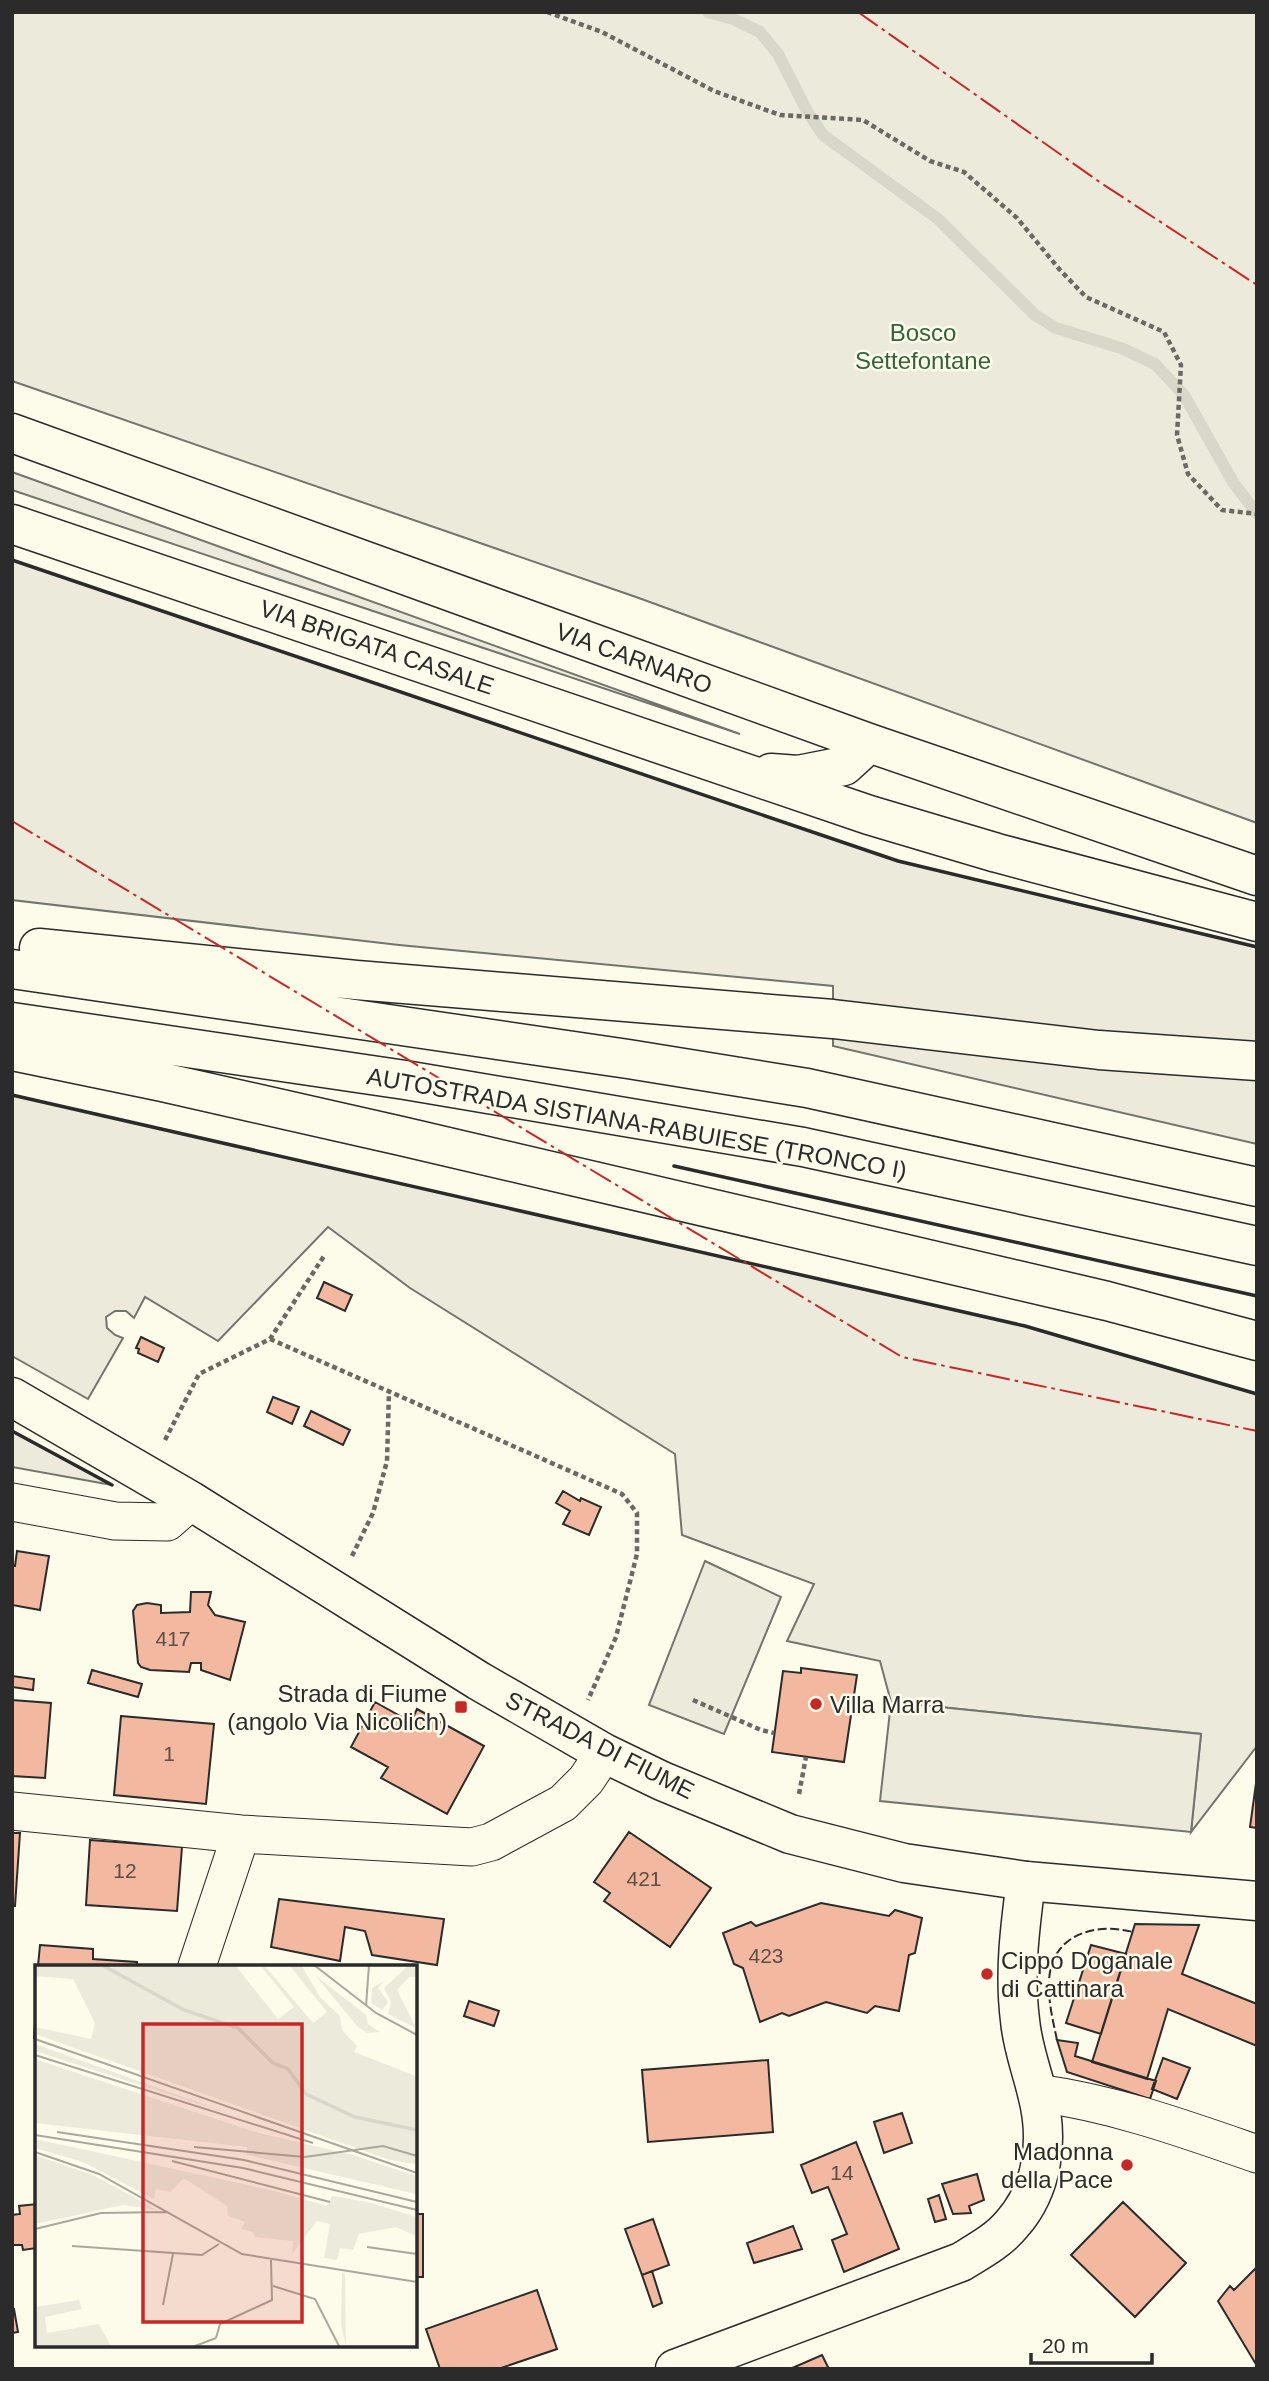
<svg xmlns="http://www.w3.org/2000/svg" width="1269" height="2381" font-family="Helvetica,sans-serif">
	<style>
		.green { fill: #ecebdb; stroke: #74746e; stroke-width: 2 }
		.parking { fill: #eceadb; stroke: #74746e; stroke-width: 2 }
		.lines { fill: none; stroke-linecap: round; stroke-linejoin: round }
		.stream { stroke: #d8d7c9; stroke-width: 12 }
		.building { fill: #f2b8a0; stroke: #2b2b2b; stroke-width: 2 }
		.minor-casing { stroke: #2b2b2b; stroke-width: 39 }
		.tertiary-casing { stroke: #2b2b2b; stroke-width: 41 }
		.secondary-casing { stroke: #2b2b2b; stroke-width: 41 }
		.primary-casing { stroke: #2b2b2b; stroke-width: 41 }
		.trunk-casing { stroke: #2b2b2b; stroke-width: 41 }
		.path { stroke: #6a6964; stroke-width: 4.5; stroke-dasharray: 5 3.5; stroke-linecap: butt }
		.minor { stroke: #fdfbea; stroke-width: 37 }
		.tertiary { stroke: #fdfbea; stroke-width: 38 }
		.secondary { stroke: #fdfbea; stroke-width: 38 }
		.primary { stroke: #fdfbea; stroke-width: 38 }
		.trunk { stroke: #fdfbea; stroke-width: 38 }
		.fence { stroke: #2b2b2b; stroke-width: 2; stroke-dasharray: 9 3.5; stroke-linecap: butt }
		.wall { stroke: #2b2b2b; stroke-width: 3.5 }
		.power { stroke: #c62828; stroke-width: 2; stroke-dasharray: 24 5 3.5 5; stroke-linecap: butt }
		.poi-dot { fill: #c62828; stroke: #fdfbea; stroke-width: 2.5 }
		.labels { text-anchor: middle; dominant-baseline: central; stroke-width: 5; stroke-linejoin: round; paint-order: stroke }
		.number-label { font-size: 21px; fill: #5d4e48 }
		.park-label { font-size: 24px; fill: #34623c; stroke: #fdfbea }
		.street-label { font-size: 24px; fill: #2b2b2b; stroke: #fdfbea }
		.poi-label { font-size: 24px; fill: #2b2b2b; stroke: #fdfbea; text-anchor: end }
		.inset-river { fill: none; stroke: #d8d7c9; stroke-width: 3.5 }
		.inset-road { fill: none; stroke: #a9a89e; stroke-width: 2 }
		.view { fill: #c62828; fill-opacity: 0.15; stroke: #c62828; stroke-width: 3.5 }
		.inset-edge { fill: none; stroke: #2b2b2b; stroke-width: 3.5 }
	</style>
	<rect width="100%" height="100%" fill="#fdfbea"/>
	<path class="green" d="M12,12h1245v811l-621,-226 -624,-216z
		M12,472l728,262 -728,-244z
		M12,560l886,301 359,86v197l-424,-98v-60l-434,-41 -387,-45z
		M12,1095l1013,231 232,68v352l-66,86 10,-98 -310,-32 -11,-41 -93,-20 27,-57 -132,-49 -7,-81 -265,-166 -82,-61 -110,114 -73,-44 -11,21 -8,-7h-11l-9,6 1,11 8,7 8,3 -35,61 -76,-43z
		M12,1431l100,54 -100,-18z"/>
	<path class="parking" d="M705,1561l76,36 -57,137 -75,-29z
		M891,1702l310,32 -10,98 -311,-31z"/>
	<g class="lines">
		<path class="stream" d="M708,12l25,7 27,13 18,22 29,57 16,24 115,84 97,96 21,13 65,20 34,16 29,31 49,87 24,32"/>
	</g>
	<path class="building" d="M324,1282l28,13 -7,16 -28,-13z
		M141,1337l23,11 -6,14 -20,-9 1,-4 -3,-1z
		M273,1397l26,10 -7,17 -25,-12z
		M311,1411l39,19 -7,15 -39,-19z
		M563,1491l17,10 1,-3 20,9 -12,28 -26,-11 7,-13 -14,-8z
		M17,1551l32,5 -9,54 -28,-5v-39h3z
		M191,1592h20l-3,13 7,10 30,7 -15,58 -29,-10v-7h-10l-2,9 -39,-2 -9,-3 -3,-4 -5,-52 4,-6 10,-2 14,2v8l29,-1z
		M801,1668l56,7 -13,87 -72,-10 11,-81 18,2z
		M92,1670l50,14 -4,13 -50,-14z
		M12,1676l22,3 -1,11 -21,-3z
		M12,1700l39,3 -6,75 -33,-2z
		M375,1702l36,20 6,-13 67,37 -37,68 -66,-36 7,-11 -37,-20z
		M121,1716l93,8 -8,80 -92,-9z
		M1257,1776v52l-7,-1z
		M629,1832l82,56 -41,59 -66,-46 6,-8 -16,-11z
		M12,1833h8l-5,73h-3z
		M90,1840l92,7 -5,64 -91,-6z
		M279,1899l165,20 -7,46 -65,-10 -7,-24 -20,-4 -5,34 -69,-14z
		M821,1903l68,13 6,-6 27,8 -7,35 -6,2 -10,56 -24,-5 -8,7 -41,-11 -37,14 -7,-3 -22,9 -17,-54 -9,-4 -11,-31 28,-11 5,4z
		M1135,1924l64,1 -17,49 75,30v42l-89,-37 -21,70 -55,-17z
		M40,1945l53,4v10l44,3v4h-99z
		M1091,1945l35,9 -25,80 -35,-11z
		M37,1992v46h-3z
		M469,2001l30,10 -5,15 -30,-10z
		M1057,2040l21,3 -3,13 81,25 -6,18 -83,-27z
		M1163,2058l27,10 -13,31 -25,-10z
		M768,2060l5,72 -125,10 -6,-72z
		M902,2113l10,30 -28,10 -10,-31z
		M856,2142l43,107 -55,23 -12,-32 15,-6 -19,-47 -16,6 -11,-28z
		M977,2174l7,26 -15,6 2,7 -18,1 -11,-30z
		M939,2195l7,24 -11,3 -7,-23z
		M1123,2202l63,61 -51,54 -64,-62z
		M37,2204v44l-14,2 -1,-5h-10v-30l8,-1 -1,-8z
		M415,2214h8v63h-8z
		M653,2219l16,46 -27,10 -17,-46z
		M793,2226l9,23 -48,14 -7,-20z
		M1257,2267v99l-39,-65 12,-15 4,4z
		M652,2271l10,32 -9,4 -11,-32z
		M537,2290l20,59 -59,20h-58l-14,-40z
		M12,2309h2l4,23 -6,1z
		M822,2355l7,14h-39z"/>
	<g class="lines">
		<defs>
			<path id="minor" d="M12,1502l103,19 52,1 24,-21
				M12,1811l229,23 231,13 19,-5 72,-39 23,-23 18,-27
				M197,1966l44,-132
				M1037,2093c76,10 148,36 220,61"/>
			<path id="tertiary" d="M675,2369l286,-107c18,-11 37,-21 51,-38 32,-36 37,-86 25,-131 -6,-25 -15,-48 -17,-73 -6,-47 0,-93 6,-139"/>
			<path id="secondary" d="M12,1397l179,104 288,180 125,72 58,28 128,53 114,29 122,18 231,20"/>
			<path id="primary" d="M12,433l857,310 388,133
				M12,524l857,291 128,38 260,69
				M771,773l27,2 46,-9 25,-23"/>
			<path id="trunk" d="M39,948l317,32 477,39 266,31 158,11
				M12,969l616,90 179,29 450,99
				M12,1022l393,58 398,67 454,99
				M12,1051l150,31 239,54 706,165 150,40"/>
		</defs>
		<use href="#minor" class="minor-casing"/>
		<use href="#tertiary" class="tertiary-casing"/>
		<use href="#secondary" class="secondary-casing"/>
		<use href="#primary" class="primary-casing"/>
		<use href="#trunk" class="trunk-casing"/>
		<path class="path" d="M547,12l55,20 112,59 66,24 83,5 67,41 34,11 53,46 43,52 26,27 78,35 17,33 -4,70 11,39 34,36 35,4
			M270,1339l352,155 15,19v41l-21,83 -28,63
			M165,1440l34,-66 71,-35 54,-83
			M352,1556l21,-43 14,-52 2,-69
			M693,1700l68,30 13,3
			M799,1794l7,-37"/>
		<use href="#minor" class="minor"/>
		<use href="#tertiary" class="tertiary"/>
		<use href="#secondary" class="secondary"/>
		<use href="#primary" class="primary"/>
		<use href="#trunk" class="trunk"/>
		<path class="fence" d="M1057,2040c-4,-19 -9,-39 -8,-59 2,-46 45,-59 84,-49"/>
		<path class="wall" d="M12,560l886,301 359,86
			M12,1095l1013,231 232,68
			M674,1166l583,130
			M12,1431l100,54"/>
		<path class="power" d="M858,12l243,171 156,102
			M12,821l890,536 355,74"/>
	</g>
	<g class="poi-dot">
		<circle cx="816" cy="1704" r="7"/>
		<rect x="454" y="1700" width="14" height="14" rx="3.5"/>
		<circle cx="987" cy="1974" r="7"/>
		<circle cx="1127" cy="2165" r="7"/>
	</g>
	<g class="labels">
		<g class="number-label">
			<text x="173" y="1638">417</text>
			<text x="169" y="1753">1</text>
			<text x="125" y="1870">12</text>
			<text x="644" y="1878">421</text>
			<text x="766" y="1955">423</text>
			<text x="842" y="2172">14</text>
		</g>
		<g class="park-label">
			<text x="923" y="332">Bosco<tspan x="923" dy="28">Settefontane</tspan></text>
		</g>
		<g class="street-label">
			<text transform="translate(377 647) rotate(19)">VIA BRIGATA CASALE</text>
			<text transform="translate(634 658) rotate(20)">VIA CARNARO</text>
			<text transform="translate(637 1123) rotate(10)">AUTOSTRADA SISTIANA-RABUIESE (TRONCO I)</text>
			<text transform="translate(600 1745) rotate(27)">STRADA DI FIUME</text>
		</g>
		<g class="poi-label">
			<text x="447" y="1693">Strada di Fiume<tspan x="447" dy="28">(angolo Via Nicolich)</tspan></text>
			<text x="830" y="1704" text-anchor="start">Villa Marra</text>
			<text x="1001" y="1960" text-anchor="start">Cippo Doganale<tspan x="1001" dy="28">di Cattinara</tspan></text>
			<text x="1113" y="2151">Madonna<tspan x="1113" dy="28">della Pace</tspan></text>
		</g>
	</g>
	<g transform="translate(35 1965)">
		<rect width="382" height="382" fill="#fdfbea"/>
		<path d="M0,0h200l43,54 16,-12 -34,-42h4l49,58 14,-11 -38,-47h12l19,32 20,19 2,14 15,16 -3,6 62,24v88l-26,-4 -355,-126v-7l56,12 4,-16 -22,-44 -38,-3zM374,0l7,3v9h-7l-12,13 19,38 -28,-14 3,-12 -7,-14zM280,10l51,40 2,9 12,8 -13,1 -10,-7zM349,16l-6,7 10,14 -6,8 -11,-7 1,-15zM0,79l201,72 -201,-65zM0,94l220,73 98,23 63,21v18l-169,-39v-8l-212,-24zM0,174l236,51 56,16 5,-10 36,6 48,15v19l-20,-9 -37,7 -6,16 -13,-2 -3,12 -13,-2 6,-34 -13,-3 -25,33 1,-13 -38,-4 -2,-5 -12,-3 4,-7 -17,-6 -1,-10 -43,-28 -14,14 -14,-3 -2,10 -71,-37 -48,-14zM0,190l58,20 64,35 -34,-5 -88,19zM307,307l3,2 1,72 -5,-21zM44,335l3,9 -37,8 2,16 52,-9 12,22h-76v-39z" fill="#ecebdb"/>
		<path class="inset-river" d="M67,0l82,45 54,18 35,35 15,6 18,25 49,23 62,13"/>
		<path class="inset-road" d="M279,0l62,48 41,22M331,41l3,-41M0,74l382,134M0,90l278,88M22,167l187,28 173,42M0,170l208,33 174,42M159,182l111,10 78,-11 34,10M0,187l64,22 143,80 175,28M137,196l158,41M0,264l66,-16 66,-1M37,281l130,9 17,-11M332,282l50,7M238,321l42,13 24,47M128,340l10,-51M181,373l4,-14 52,-24 -1,-40M160,381l21,-8"/>
		<path class="view" d="M108,59h159v298h-159z"/>
		<rect width="382" height="382" class="inset-edge"/>
	</g>
	<rect width="1269" height="2381" fill="none" stroke="#2b2b2b" stroke-width="28"/>
	<path d="M1031 2353v10h121v-10" fill="none" stroke="#2b2b2b" stroke-width="3.5"/>
	<text x="1042" y="2353" font-size="21" fill="#2b2b2b" stroke="#fdfbea" stroke-width="5" paint-order="stroke">20 m</text>
</svg>
